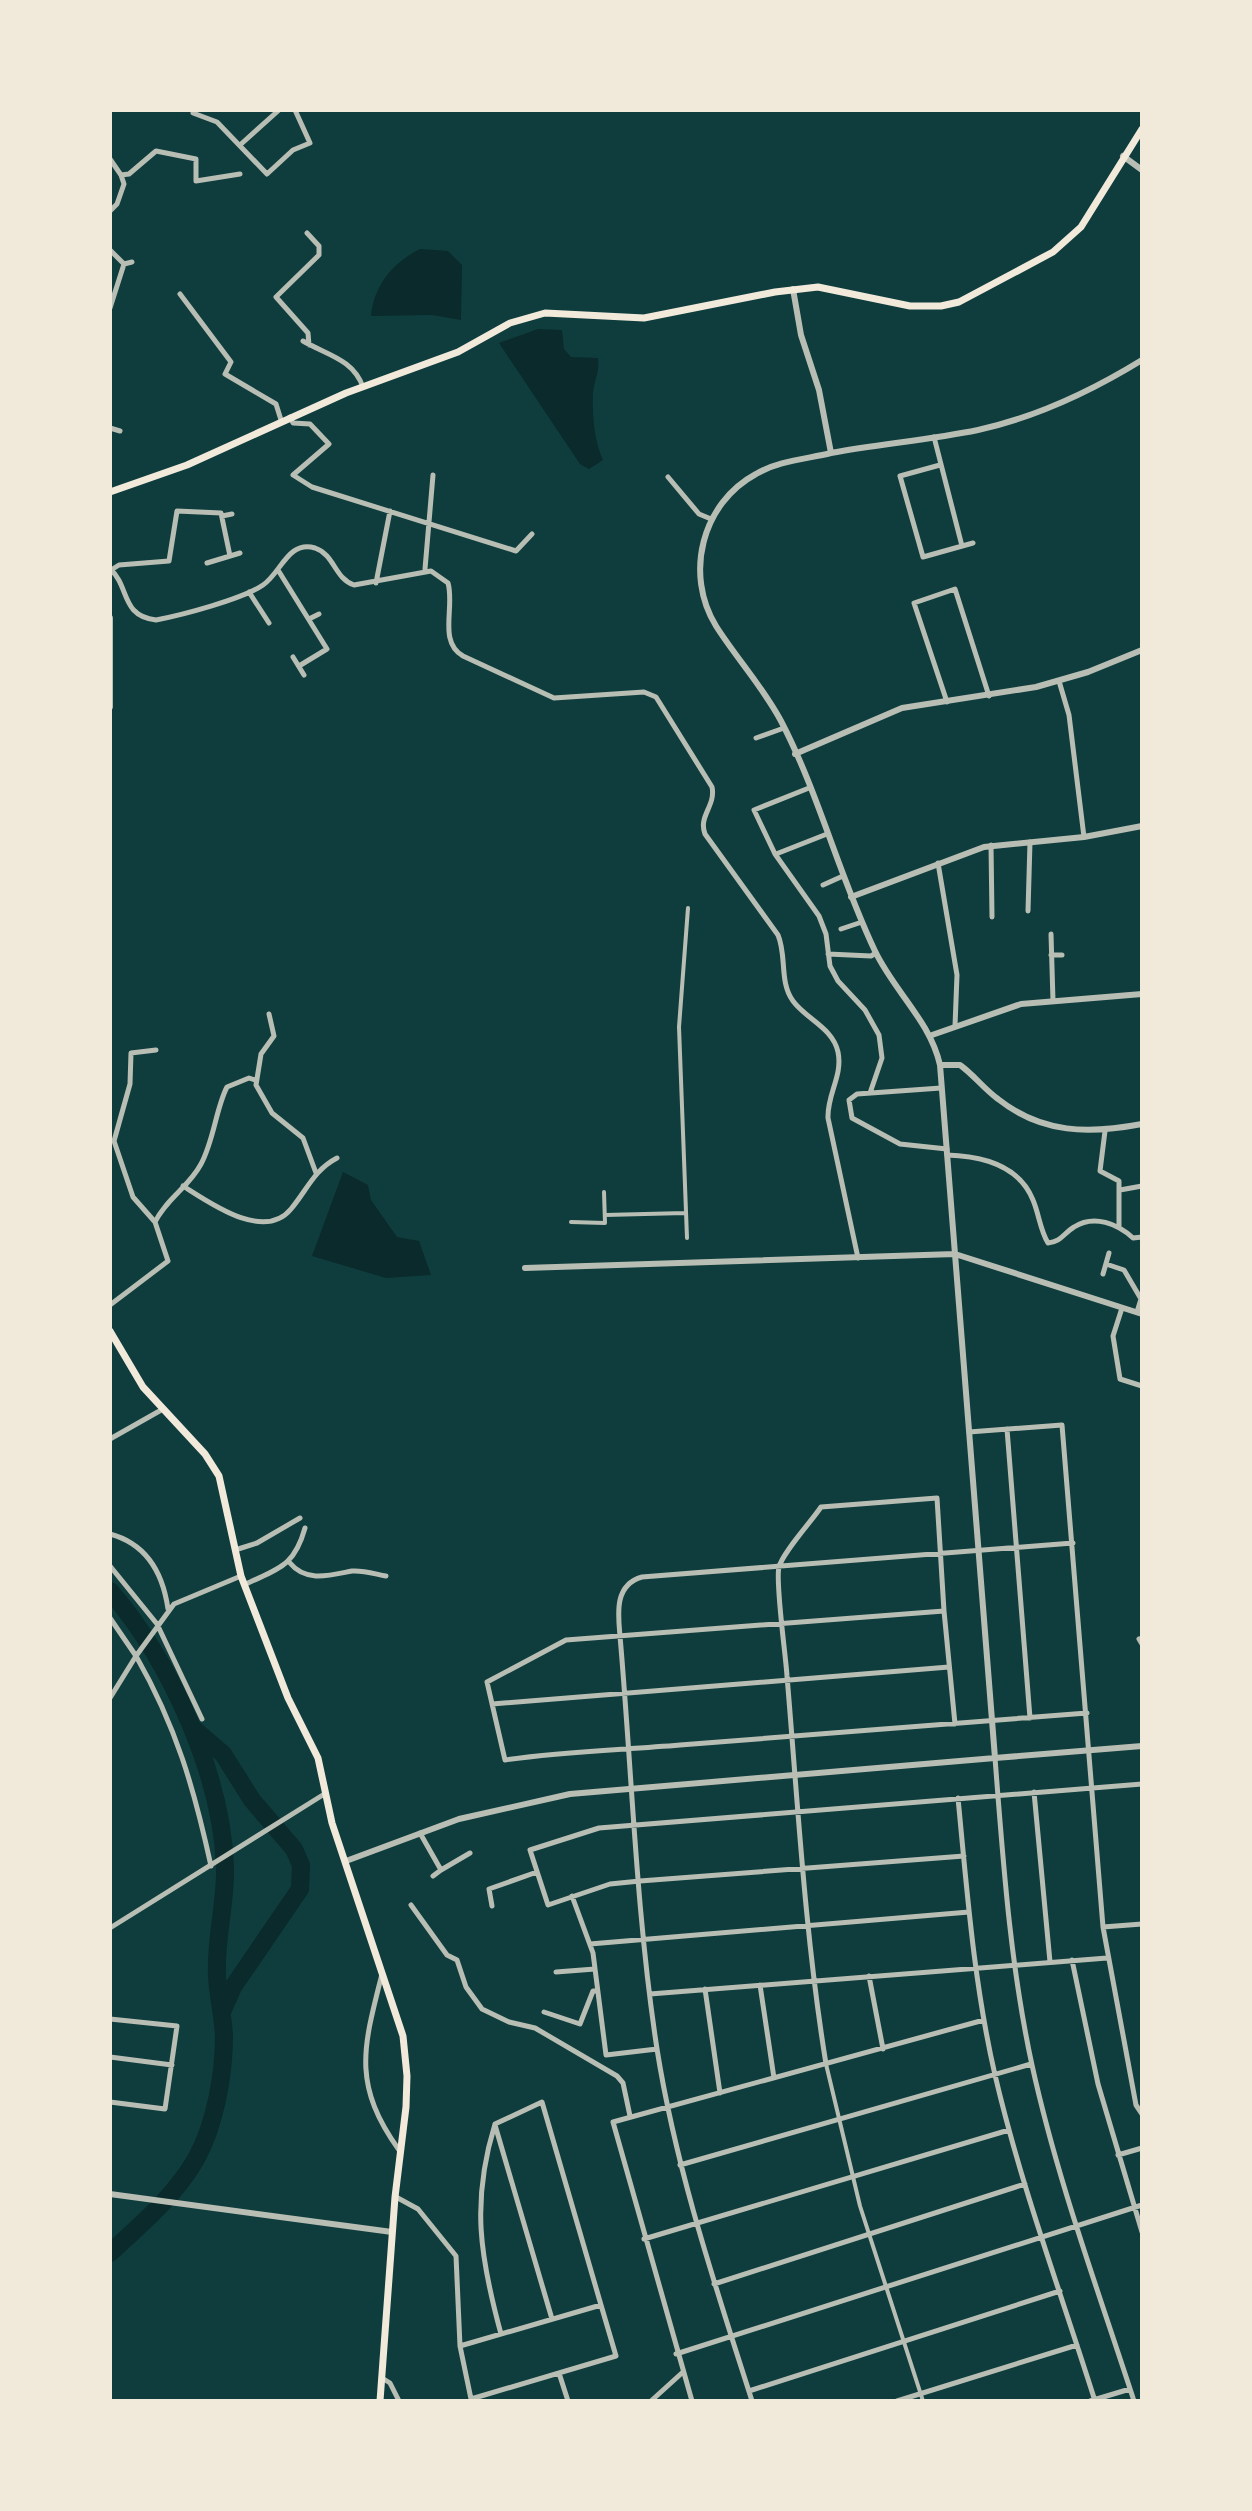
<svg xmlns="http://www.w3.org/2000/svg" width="1252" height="2511" font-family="Jost,sans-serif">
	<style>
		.water { fill: #0a2a2b }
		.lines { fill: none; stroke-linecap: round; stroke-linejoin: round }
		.river { stroke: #0a2a2b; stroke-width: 18 }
		.pedestrian { stroke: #b8beb3; stroke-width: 4 }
		.minor { stroke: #b8beb3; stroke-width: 5 }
		.tertiary { stroke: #b8beb3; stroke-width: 6 }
		.secondary { stroke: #f1e9da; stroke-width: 7 }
	</style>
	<rect width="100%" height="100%" fill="#0f3d3e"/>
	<path class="water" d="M420,249l28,2 14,14 -1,55 -29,-5 -61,1c3,-30 21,-53 49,-67z
		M538,329l24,1 2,19 7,8 27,1c2,15 -5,24 -5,38 -1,20 2,47 10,64l-14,9 -9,-5 -81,-121z
		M343,1172l25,13 3,15 26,37 22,4 12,34 -45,3 -74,-22z"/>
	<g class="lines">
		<path class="river" d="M110,1591c60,69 112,184 115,276 1,37 -10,72 -8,109 1,20 6,40 7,60 0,39 -9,89 -28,123 -21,37 -56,66 -86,94
			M194,1729l29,25 29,46 42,49 7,16 -1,24 -67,98 -11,25"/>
		<path class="pedestrian" d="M605,1215l80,-2
			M571,1222l34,1 -1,-31
			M687,1238l-8,-211 9,-119
			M826,2064l34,142 63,195"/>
		<path class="minor" d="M193,113l24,9 50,52 26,-24 17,-7 -15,-33
			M240,145l39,-35
			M110,159l11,16
			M110,211l7,-7 7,-20 -3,-9 8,-1 27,-23 40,8v22l44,-7
			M307,233l12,13v9l-43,42 32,36 1,12
			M124,264l8,-2
			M180,294l51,68 -6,12 51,30 5,16
			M110,308l14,-44 -14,-14
			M303,341c24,14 50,18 60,46
			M290,417l3,6 17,1 19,20 -36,31 19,12 204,64 16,-17
			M110,428l10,3
			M934,437l28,109
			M940,465l-40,11 23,81 50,-14
			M668,477l31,37 12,5
			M222,516l10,-2
			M207,563l33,-10
			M110,569c20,17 10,47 46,51 26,-5 87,-21 107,-35 18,-12 25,-45 52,-37 20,7 19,30 39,37l77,-14 17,12c7,24 -10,59 15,73l91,42 90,-6 12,5 56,90c4,19 -14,29 -7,47l73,101c9,21 1,47 15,66 13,18 40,27 45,51 5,24 -11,42 -10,66l30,140
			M425,569l8,-94
			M111,570l8,-5 50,-4 8,-50 44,2 9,43
			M278,570l49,79 -28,17
			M376,583l14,-72
			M249,592l20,31
			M311,618l8,-4
			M293,657l11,18
			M1059,681l10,34 15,122
			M947,702l-33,-99 41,-14 34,107
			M756,738l28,-10
			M809,788l-55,22 21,44 44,62 7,18 4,32 8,15 27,29 14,25 3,23 -12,35
			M991,845l1,72
			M776,854l51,-20
			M938,863l19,112 -2,51
			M823,885l20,-9
			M1028,911l2,-69
			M841,929l21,-7
			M1051,934l2,67
			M828,954l43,2 5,-3
			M1051,955h11
			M269,1014l5,22 -13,18 -5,31 16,28 31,25 13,35
			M941,1088l-84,6 -8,6 3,18 48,26 47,5
			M1105,1131l-5,40 19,10v46
			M947,1155c35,1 72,10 86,45 6,14 7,30 15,43 13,-1 16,-10 26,-16 20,-13 44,-3 59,11l9,-1
			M183,1186c27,17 81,56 108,23 16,-19 23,-39 46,-51
			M1120,1190l22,-4
			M155,1222l-22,-25 -19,-56 16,-57 1,-31 25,-3
			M1106,1264l18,6 17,29 -4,13
			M1103,1274l6,-21
			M110,1305l58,-44 -13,-39c12,-24 34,-35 46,-58 13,-24 15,-56 26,-77l22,-9 6,2
			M1122,1308l-9,28 7,43 22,7
			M1007,1429l23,289
			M969,1432l93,-7 41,502 33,178 6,9
			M110,1439l53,-30
			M110,1534c37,10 53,40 58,75
			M235,1550l22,-7 43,-25
			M290,1563c16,20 41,12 62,8 11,-1 23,3 34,5
			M110,1566l47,58 45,95
			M244,1585c35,-17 50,-18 61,-57
			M944,1611l11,113
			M110,1618l26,38 -26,42
			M1139,1639l3,5
			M492,1704l457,-37
			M995,1758c8,102 15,206 37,307 25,114 66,225 102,336
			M1034,1792l16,170
			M958,1798c9,93 16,186 37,277 26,111 66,218 100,326
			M420,1833l21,37 29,-17
			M964,1856l-324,25 -30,3 -62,21 -18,-55 69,-22 543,-44
			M211,1866c-17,-78 -35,-140 -75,-210l38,-52 67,-28
			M433,1876l8,-6
			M572,1896l21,57 13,102 51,-6
			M411,1905l36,50 10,5 9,27 16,22 27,13 26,6 82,48 6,7 7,33
			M492,1906l-3,-17 48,-17
			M1103,1927l39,-3
			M110,1928l216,-135
			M590,1944l379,-32
			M1072,1960l26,124 44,148
			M556,1972l39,-3
			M382,1974c-18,72 -31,109 17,176
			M869,1976l14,73
			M760,1985l14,93
			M705,1989l15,104
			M650,1994l457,-36
			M544,2012l36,12 13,-33h4
			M110,2019l67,7 -12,83 -55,-7
			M110,2057l62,8
			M826,2064c-21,-129 -28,-258 -39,-388 -1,-19 -12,-95 -8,-109 4,-15 32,-45 42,-60l116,-9 7,113 -378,29 -79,42 18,78c58,-9 117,-10 175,-15 136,-11 271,-21 407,-32
			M495,2125l57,194
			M1118,2155l24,-7
			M680,2165l351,-101
			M396,2197l22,12 38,47 4,90 11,53
			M644,2239l365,-109
			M714,2284l311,-100
			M501,2334c-21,-77 -30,-132 -6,-210l47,-22 59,203
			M460,2346l141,-41 15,51 -145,43
			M676,2354l466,-149
			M559,2373l9,28
			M382,2378l8,5 9,18
			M749,2391l311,-100
			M651,2401l32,-29
			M692,2401l-79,-279 371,-102
			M752,2401c-37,-116 -76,-232 -95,-352 -21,-137 -25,-276 -37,-413 -2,-22 -6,-51 22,-59l431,-34
			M897,2401l180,-56
			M1090,2401l40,-12"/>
		<path class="tertiary" d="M1123,156l19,14
			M831,453c49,-9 98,-13 147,-23 59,-13 112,-38 164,-70
			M110,618v89
			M795,754l107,-46 134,-21 52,-15 54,-22
			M851,897l133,-50 100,-10 58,-11
			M932,1035l89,-31 121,-10
			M940,1065h20c14,10 24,24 38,34 44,35 91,35 144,25
			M525,1268l430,-14 187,60
			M995,1758l147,-12
			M346,1861l113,-42 111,-25 425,-36 -55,-693c-10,-44 -46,-74 -65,-114 -36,-75 -56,-157 -94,-230 -18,-34 -44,-62 -65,-95 -32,-52 -14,-123 40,-152 22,-13 50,-15 75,-21l-12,-63 -18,-55 -8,-46
			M110,2194l282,38"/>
		<path class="secondary" d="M110,492l77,-27 159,-72 112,-41 52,-29 35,-10 99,5 131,-26 43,-5 92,19h31l18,-4 94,-50 28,-25 61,-98
			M110,1331l33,56 62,67 14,22 22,100 47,122 30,60 14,65 71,213 4,40 -1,31 -11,90 -15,204"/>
	</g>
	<rect width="1252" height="2511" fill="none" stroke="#f1e9da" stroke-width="224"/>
</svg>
